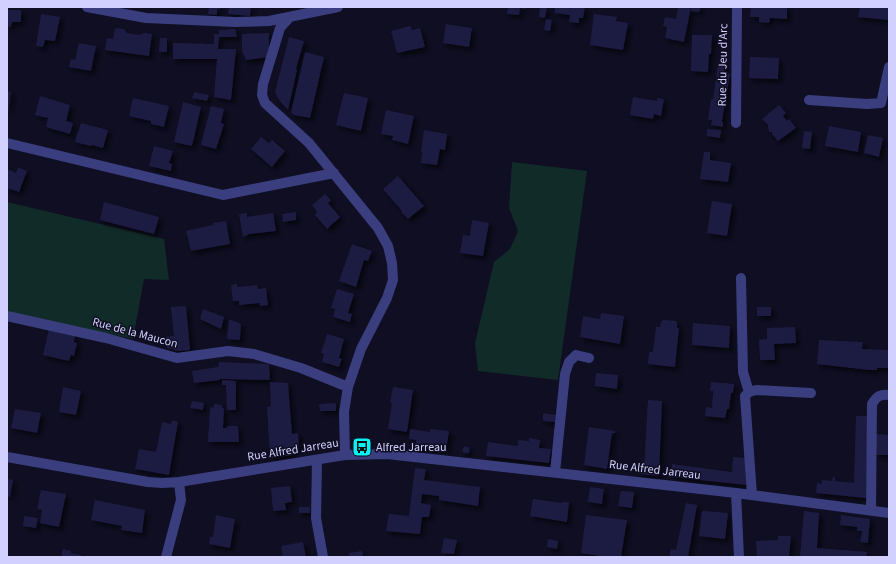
<svg xmlns="http://www.w3.org/2000/svg" width="896" height="564" font-family="'Source Sans 3',sans-serif">
	<style>
		.green { fill: #112b28 }
		.building { fill: #1f1b42; filter: url(#shadow) }
		.lines { fill: none; stroke-linecap: round; stroke-linejoin: round }
		.minor { stroke: #3a3e7f; stroke-width: 10 }
		.labels { text-anchor: middle; dominant-baseline: central; stroke-width: 3; stroke-linejoin: round; paint-order: stroke }
		.street-label { font-size: 12px; fill: #d1d0fe; stroke: #0f0e22 }
		.poi-label { font-size: 12px; fill: #d1d0fe; stroke: #0f0e22; text-anchor: start }
	</style>
	<defs>
		<filter id="shadow"><feDropShadow dx="3.5" dy="3.5" stdDeviation="2" flood-color="#0009"/></filter>
	</defs>
	<rect width="100%" height="100%" fill="#0f0e22"/>
	<path class="green" d="M512,162l75,9 -29,209 -80,-9 -3,-28 19,-81 16,-13 8,-18 -9,-23z
		M7,202l157,37 5,41 -25,-1 -11,60 -126,-27z"/>
	<path class="building" d="M209,7h11v2h-3v6l-9,-1z
		M229,7h22l-1,9 -22,-2z
		M508,7h18v2l-6,-1 -1,7 -12,-1z
		M540,7h7l-2,11 -6,-1z
		M555,7h30l-2,11h-4v5l-10,-1 1,-7 -15,-2z
		M678,7h13l-7,35 -19,-4 2,-11 -4,-1 2,-9 11,2z
		M692,7h9l-2,5 -8,-1z
		M751,7h34l2,1v11l-17,-1 -1,5 -10,-1v-5h-9z
		M860,7h29v13l-31,-3z
		M7,10h14v12h-9l-1,5 -4,-1z
		M41,14l19,3 -5,24 -10,-1 -2,7 -7,-1z
		M594,14l23,3 -1,4 12,2 -5,27 -33,-5z
		M546,19l6,1 -2,11 -6,-1z
		M446,24l26,4 -3,19 -26,-4z
		M410,26l2,4 8,-2 5,19 -28,6 -6,-22z
		M115,28l9,1 3,4 13,2 4,-2 8,1 -3,22 -44,-6 2,-12 6,1z
		M235,29l2,8h-18l-1,12h18l-5,51 -17,-3 3,-38h-44v-16l41,1v-10h5v-4z
		M269,33v24l-23,3 -4,-9v-17z
		M692,35h20l-1,19h-2l-1,18 -17,-1z
		M289,37l15,4 -8,28 1,1 -9,40 -9,-10 -4,-8z
		M160,38h7v14h-8z
		M79,43l17,3 -5,25 -22,-4 2,-8 4,1z
		M305,52l19,5 -14,61 -16,-3 -3,-3z
		M750,57l29,1 -1,21 -29,-1z
		M718,65l7,1 -1,7 6,1 -8,47 1,1v5l-12,-2 1,-5h-4l3,-21h2z
		M7,91l4,1 -3,20h-1z
		M194,92l15,3 -2,6 -15,-3z
		M344,93l24,5 -7,33 -25,-6z
		M40,96l30,9 -4,16 7,2 -3,11 -24,-7 2,-9 -13,-3z
		M633,97l24,4v-3l7,1 -3,17 -7,-2 -1,5 -23,-4z
		M133,98l36,8 -5,21 -13,-3v-3l-22,-5z
		M183,102l18,5 -9,39 -18,-4z
		M779,105l7,8 -3,3 4,5 2,-2 7,9 -18,13 -6,-7v-2h-3l-1,-7 -6,-6z
		M211,106l13,3 -3,14 3,1 -8,25 -15,-4z
		M386,110l28,6 -6,28 -16,-4 1,-4 -12,-2z
		M81,123l27,7 -5,18 -11,-3 -2,1 -15,-4z
		M829,126l32,6 -3,20 -33,-6z
		M707,129l14,1 -1,8 -13,-2z
		M424,130l23,4 -2,16 -5,-1 -3,16 -16,-2 1,-11h-1z
		M804,131l8,1 -2,17 -8,-1z
		M868,135l15,3 -4,19 -15,-4z
		M261,137l8,6 3,-3 13,11 -13,16 -21,-18z
		M154,146l19,5 -4,12 3,1 -1,7 -22,-5z
		M704,152h6v8l21,3 -3,19 -28,-3z
		M18,167l9,4 -8,21 -12,-4v-19l9,4z
		M398,176l26,30 -16,13 -7,-7 1,-1 -19,-22z
		M325,194l6,6 -3,3 12,14 -13,12 -12,-14 2,-3 -5,-7z
		M712,201l20,3 -5,32 -20,-3z
		M104,202l55,15 -5,17 -54,-14z
		M296,212v8l-13,2 -1,-8z
		M247,213v4l26,-4 3,18 -27,3 -6,3 -4,-23z
		M472,220l17,3 -6,33 -23,-3 3,-18 7,1z
		M226,221l4,23 -39,7 -5,-20 27,-6v-2z
		M352,244l20,7 -4,10 -4,-1 -8,27 -17,-6z
		M237,284v3l20,-2 1,4 8,-1 2,17 -8,1 -1,-3 -20,2v-4h-6l-2,-16z
		M337,289l17,5 -6,19 4,1 -2,8 -17,-5 2,-8 -4,-1z
		M186,306l4,44 -15,1v-1l-8,-2 -1,-11 8,-1 -3,-29z
		M757,307h14v9h-14z
		M203,309l21,8 -3,12 -21,-10z
		M601,313l23,3 -4,28 -40,-7 3,-21 17,3z
		M229,319l12,5 -1,16 -13,-1z
		M663,320l13,1 1,2v5h2l-4,39 -27,-3 1,-12h4l3,-25h4l1,-5z
		M693,323l37,3 -1,22 -37,-3z
		M795,327l1,16 -22,1 1,16h-15l-1,-20 8,-1v-11z
		M49,329l26,6 -1,7 3,1 -3,13 -3,-1 -2,6 -26,-6z
		M327,334l17,5 -5,19 3,1 -3,8 -17,-5 2,-8 -3,-1z
		M819,340l44,2 -1,7 27,1v18h-12v2h-8l-52,-6z
		M219,362l50,2 1,16 -50,-1v1l-26,3 -2,-12 26,-4z
		M596,373l22,2 -1,14 -22,-3z
		M222,380l14,1v29h-9l-1,-25h-4z
		M270,382l18,1 4,51 6,-1 1,14 -6,1v7l-23,3 -3,-51 4,-1z
		M711,382l23,2 -1,9h-2l-2,16h-2l-2,9 -20,-2 1,-9 6,1 1,-17h-3z
		M63,387l18,4 -5,24 -17,-3z
		M393,387l20,3 -6,42 -19,-3 4,-26h-2z
		M648,400l14,1 -3,75 -20,-2v-5h5z
		M192,401l12,2 -1,7 -13,-2z
		M336,403v8h-16l-1,-7z
		M214,404l8,1v3h2l-1,20h5l-1,-2h11l1,16h-31l2,-35 4,1z
		M15,409l26,4 -4,20 -26,-5z
		M543,413l13,2 -1,7 -12,-1z
		M856,416h12l-2,82 -50,-5 1,-10 5,1v-4l10,1 1,-4h2v4l19,2z
		M172,420l6,2 -9,53 -34,-6 4,-20 17,3 6,-30 9,2z
		M589,427l26,4v2h-3l-5,36 -23,-4z
		M410,429l20,3v-3l19,2 -3,20 -31,-4 1,-7 -7,-1z
		M876,434l13,1v20h-13z
		M529,438l11,2 -1,8 12,1 -2,14 -63,-7 2,-14 30,4v-6l11,1z
		M462.5 450a3.5 3.5 0 1 1 7 0a3.5 3.5 0 1 1-7 0Z
		M733,457l12,1 1,27 -74,-8v-13l60,8z
		M415,468l11,1 -2,11 56,7 -2,19 -39,-6v-4l-17,-2 -1,9 10,2 -2,12h-7l-2,17 -34,-3 3,-17 20,2z
		M7,479l6,1 -3,17 -3,-1z
		M290,486l2,16 -7,1 1,7 -13,1 -2,-23z
		M590,487l14,2 -2,15 -14,-2z
		M41,490l25,4 -7,33 -19,-4 2,-13 -5,-1z
		M621,491l13,1 -2,16 -14,-2z
		M533,499l29,4v-1h7l-2,20 -37,-6z
		M95,500l50,10 -3,23 -21,-3 1,-4 -31,-6z
		M686,503l11,2 -9,52h-19l2,-8 5,1z
		M299,507h11v6h-11z
		M702,511l26,2 -3,26 -26,-3z
		M804,511l15,2 -2,35 50,4 -1,5h-66z
		M216,515l19,4 -5,29 -21,-4 1,-7h3z
		M586,515l41,5 -6,37h-15l-25,-4z
		M841,515l29,4 -2,24 -8,-1 2,-11h-5v-4l-17,-2z
		M24,516l14,2 -2,10 -13,-2z
		M778,536h13l-2,21h-32l-1,-16 22,-1z
		M444,538l13,2 -3,14 -13,-1z
		M548,539l10,2 -1,8 -10,-2z
		M303,542l3,15h-23l-2,-11z
		M63,549l8,2v2l10,2v2h-20z
		M362,551l1,6h-13l-1,-4z"/>
	<g class="lines">
		<path class="minor" d="M87,7l59,11 89,4 34,-1 69,-14
			M290,17l-10,11 -17,56 -1,11 3,8 44,40 69,85 10,18 4,17 1,17 -6,18 -26,51 -13,38 -4,25 1,43
			M809,100l58,4 14,-1 8,-36
			M736,123l1,-116
			M7,143l216,52 111,-22
			M741,278l2,94 6,20
			M7,316l99,22 71,20 51,-7 26,3 47,14 47,19
			M7,457l141,25 14,1 17,-1 166,-27 42,-1 349,39 153,20
			M317,460l-1,58 7,39
			M555,472l10,-98 4,-12 7,-7 13,3
			M736,493l3,64
			M752,495l-7,-99 4,-4 7,-2 55,3
			M871,510l1,-106c5,-8 8,-10 17,-9
			M166,557l15,-57 -2,-18"/>
	</g>
	<defs>
		<symbol id="bus-square" viewBox="-11 -11 22 22"><rect x="-9" y="-9" width="18" height="18" rx="4" fill="#07f2f3" stroke="#0f0e22"/><path d="M-5-6H5V4H4V6H2V4H-2V6H-4V4H-5ZM-3.5-4V0h7V-4ZM-3.5 1.2v1.5H-2V1.2ZM2 1.2v1.5H3.5V1.2Z" fill="#111"/></symbol>
	</defs>
	<g fill-rule="evenodd">
		<use href="#bus-square" x="351" y="436" width="22" height="22"/>
	</g>
	<g class="labels">
		<g class="street-label">
			<text transform="translate(723 65) rotate(-89)">Rue du Jeu d'Arc</text>
			<text transform="translate(135 333) rotate(15)">Rue de la Maucon</text>
			<text transform="translate(293 450) rotate(-9)">Rue Alfred Jarreau</text>
			<text transform="translate(655 470) rotate(7)">Rue Alfred Jarreau</text>
		</g>
		<g class="poi-label">
			<text x="376" y="447">Alfred Jarreau</text>
		</g>
	</g>
	<rect width="896" height="564" fill="none" stroke="#d1d0fe" stroke-width="16"/>
</svg>
